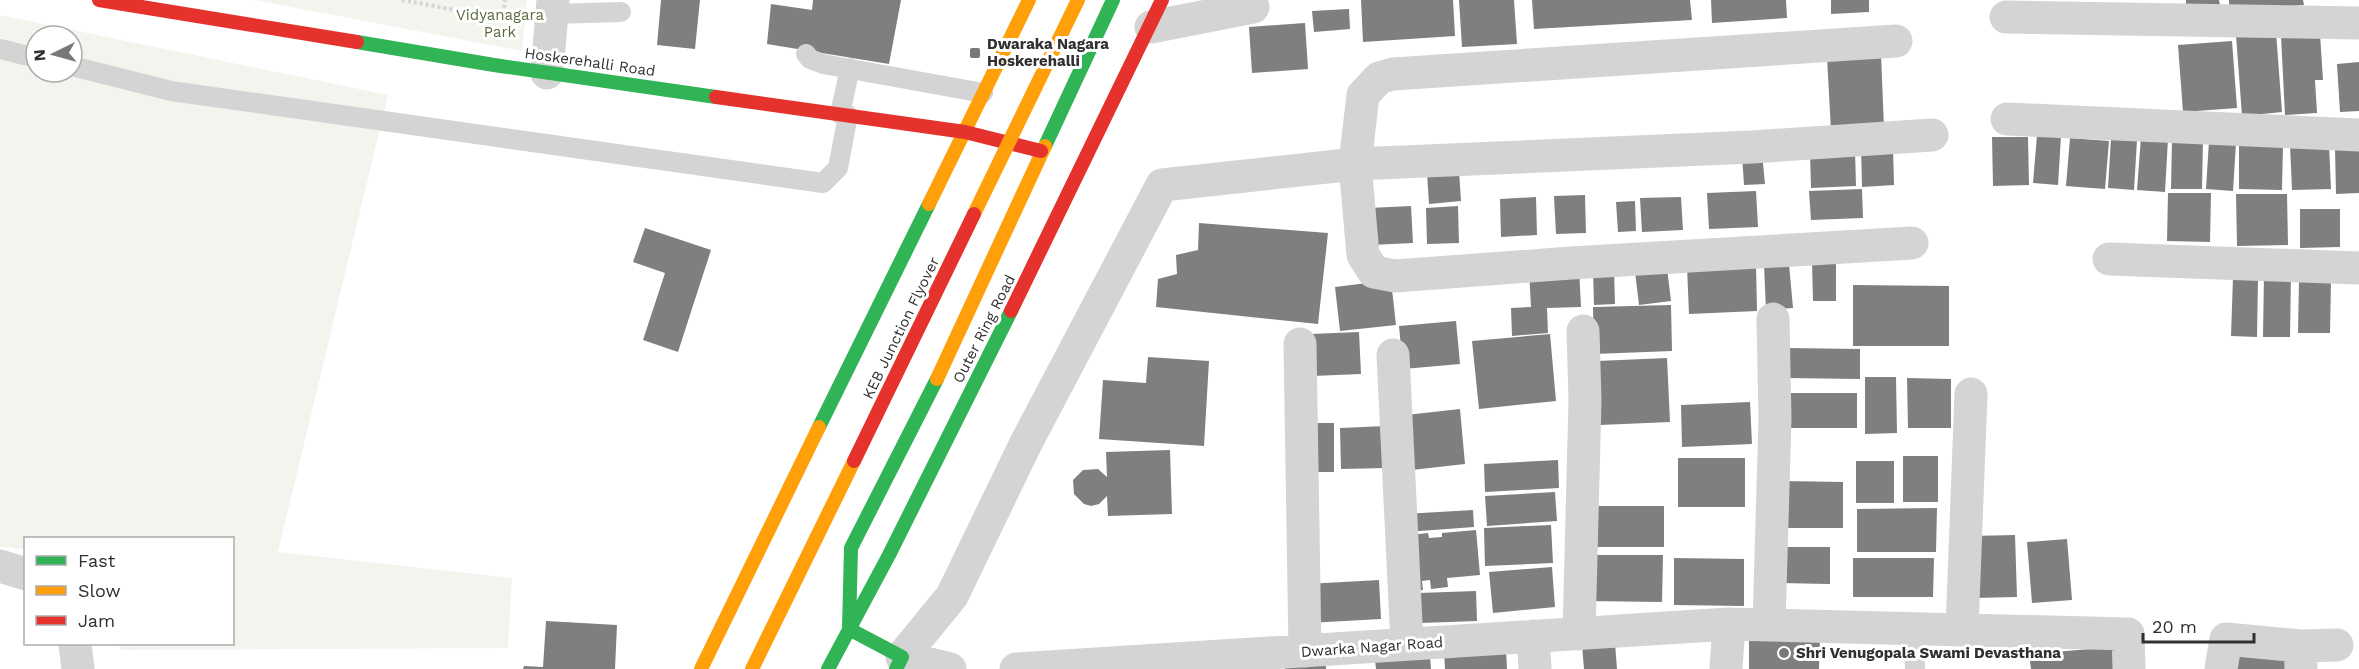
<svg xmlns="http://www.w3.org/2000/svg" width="2359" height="669" font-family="'Work Sans',sans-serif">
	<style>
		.green { fill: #f2f5ed; fill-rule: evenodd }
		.building { fill: #7f7f7f }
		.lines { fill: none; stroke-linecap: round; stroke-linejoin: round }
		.path { stroke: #d4d4d4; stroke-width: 4; stroke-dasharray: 3 3; stroke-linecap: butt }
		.lane { stroke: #d4d4d4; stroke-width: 20 }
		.street { stroke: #d4d4d4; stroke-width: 33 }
		.fast { stroke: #30b455; stroke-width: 14 }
		.slow { stroke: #ff9f0a; stroke-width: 14 }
		.jam { stroke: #e5322d; stroke-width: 14 }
		.slow-bridge { stroke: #ff9f0a; stroke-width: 14 }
		.jam-bridge { stroke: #e5322d; stroke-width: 14 }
		.poi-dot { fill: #787878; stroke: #fff; stroke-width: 2 }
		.labels { text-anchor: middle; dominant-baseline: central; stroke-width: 6; stroke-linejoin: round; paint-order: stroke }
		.park-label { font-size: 15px; fill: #5b6c3c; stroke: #fff }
		.poi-label { font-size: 15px; font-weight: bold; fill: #303030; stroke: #fff; text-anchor: start }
		.street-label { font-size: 15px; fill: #303030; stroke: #fff }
	</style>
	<rect width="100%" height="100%" fill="#fff"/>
	<path class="green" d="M255,0h272l-5,51z
		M0,15l388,80 -110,457 234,26 -4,70 -387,2 -4,-6h115v-106h-206l-1,11 -25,-2zM36,36h36v36h-36z"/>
	<path class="building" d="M661,0h39l-5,49 -38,-4z
		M813,0h88l-12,64 -122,-20 4,-40 41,6z
		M1361,0h92l2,36 -92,6z
		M1459,0h55l3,44 -55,3z
		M1532,0h158l2,20 -158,9z
		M1711,0h75l1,18 -75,5z
		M1831,0h38v12l-38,2z
		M2186,0h33l1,5 -34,2z
		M2229,0h74l1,5 -75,5z
		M1349,9l1,20 -36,3 -2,-21z
		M1305,23l3,46 -56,4 -3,-46z
		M2276,32l6,80 -40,4 -6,-81z
		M2320,34l3,46h-8l2,33 -32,2 -4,-79z
		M2232,41l5,67 -54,4 -5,-67z
		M1881,54l3,74 -53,3 -4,-74z
		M2359,62v49l-19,1 -3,-48z
		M2037,135l24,1 -3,49 -25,-2z
		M1992,137h36l1,48 -36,1z
		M2141,137l27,2 -3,53 -28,-2z
		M2070,138l39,3 -4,48 -39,-3z
		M2111,138l26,2 -3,50 -26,-2z
		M2172,139l31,1 -1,49h-31z
		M2209,141l27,2 -3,48 -27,-2z
		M2329,144l2,45 -39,1 -2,-45z
		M2239,145l44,1 -1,44 -43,-1z
		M1893,146l1,39 -32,2 -1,-40z
		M2335,148h24v45l-23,1z
		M1855,150l1,36 -45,2 -1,-36z
		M1762,153l3,31 -21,1 -2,-30z
		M1459,171l2,30 -32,3 -2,-31z
		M1862,189l1,29 -52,2 -2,-29z
		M1756,191l2,36 -49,2 -2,-36z
		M2168,193h43l-1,49 -43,-1z
		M2236,194h51l1,51 -51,1z
		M1585,195l1,38 -30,1 -2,-38z
		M1536,197l1,38 -36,2 -1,-38z
		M1681,197l2,33 -41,2 -2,-34z
		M1635,201l1,30 -18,1 -2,-30z
		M1411,206l2,37 -42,2 -2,-37z
		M1458,206l1,37 -32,1 -1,-36z
		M2300,209h40v38l-40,1z
		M1199,223l129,10 -10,91 -162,-17 2,-28 19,-5 -1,-19 22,-5z
		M645,228l66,22 -33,102 -35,-12 22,-67 -32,-11z
		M1666,260l5,41 -32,4 -5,-42z
		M1836,260v41h-23l-1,-40z
		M1756,264l1,47 -68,3 -2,-47z
		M1789,264l4,44 -27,2 -2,-45z
		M1579,268l2,39 -34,1 1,25 -36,3 -1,-28 20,-1 -2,-37z
		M1593,270h21l1,34 -21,1z
		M2264,274h27l-1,63h-27z
		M2233,277l25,1 -1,59 -26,-1z
		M2299,279l32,1 -1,53h-32z
		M1391,280l5,45 -56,6 -5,-44z
		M1853,285l96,1v60h-96z
		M1671,305l1,46 -78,3 -1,-47z
		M1456,321l4,43 -57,5 -4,-43z
		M1359,332l2,42 -49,2 -1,-42z
		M1550,334l6,67 -77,8 -7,-68z
		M1787,348l73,1v30l-74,-1z
		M1148,357l61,4 -5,85 -105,-7 4,-59 43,3z
		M1667,358l3,64 -70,3 -3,-64z
		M1865,377h31l1,56 -32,1z
		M1907,378l44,1v49h-43z
		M1785,393h72v35h-72z
		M1750,402l2,42 -70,3 -1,-42z
		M1460,409l5,55 -62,7 -6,-55z
		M1308,423h26v49h-26z
		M1386,426l1,42 -46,1 -1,-41z
		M1170,450l2,64 -64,2 -1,-20 -8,8 -8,2 -7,-2 -10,-10 -1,-14 10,-10 15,-1 9,8 -1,-25z
		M1903,456h35v46h-35z
		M1678,458h67v49h-67z
		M1558,460l1,28 -74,4 -1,-28z
		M1856,461h38v42h-38z
		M1781,481l62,1v46h-62z
		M1555,492l2,29 -70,5 -2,-30z
		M1583,506h81v41h-81z
		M1937,508l-1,44h-79v-43z
		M1473,510l1,17 -68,5 -2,-18z
		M1551,525l2,38 -68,3 -1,-38z
		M1476,530l4,45 -33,3 1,9 -17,2 -1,-9 -8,1 1,9 -11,1 -9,-55 25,-3 1,5 13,-1v-4z
		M2015,535l2,62 -44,1 -2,-62z
		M2067,539l5,61 -40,3 -5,-61z
		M1779,547h51v37l-51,-1z
		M1586,555h77l-1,47 -77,-1z
		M1674,558l70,1v47l-70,-1z
		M1853,558h81l-1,39h-80z
		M1552,567l3,40 -62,6 -4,-41z
		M1379,580l2,39 -73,4 -1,-39z
		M1476,591l1,30 -57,2 -1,-30z
		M546,621l71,4 -2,44h-92l1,-3 19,1z
		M1749,635l71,2 -1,32h-70z
		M1615,643l2,26h-33l-2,-24z
		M2115,647l1,22h-85l-2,-15z
		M1506,649l1,20h-62l-1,-17z
		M2232,649l55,3 -1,17h-55z
		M1430,657l1,12h-55l-1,-9z
		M1326,662v7h-41v-4z"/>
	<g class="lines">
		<path class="path" d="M402,0l101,19 2,-19"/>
		<path class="lane" d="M552,14l69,-2
			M0,49l36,9
			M806,54l4,5 13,5 160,29
			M72,66l99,25 652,92 15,-15 10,-53
			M840,114l10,-46
			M1913,629l2,40"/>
		<path class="street" d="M2006,17l353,6
			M1151,27l102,-20
			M1896,41l-503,33 -14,4 -16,17 -8,69 8,91 11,17 21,4 176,-13 341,-20
			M547,73l6,-73
			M2007,119l352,16
			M2109,259l250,9
			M1300,344l5,307
			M1393,355l14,289
			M0,566l26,8
			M1769,625l6,-206 -2,-100
			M1962,630l9,-236
			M1579,634l6,-234 -2,-69
			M1533,636l2,33
			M75,644l3,25
			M2300,646l37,-1
			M950,669l-48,-12 50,-61 74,-153 136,-258 193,-21 397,-17 180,-12
			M1016,669l713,-45 399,10 1,35
			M1726,669l3,-45
			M2221,669l5,-30 74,7 1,23"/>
		<path class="fast" d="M357,42l137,23 222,32
			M1045,146l68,-146
			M819,427l110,-223
			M828,669l61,-114 122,-244
			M896,669l6,-12 -53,-28 2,-81 86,-169"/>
		<path class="slow" d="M929,204l100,-204
			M937,379l108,-233
			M701,669l118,-242
			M752,669l102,-208"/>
		<path class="jam" d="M99,0l258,42
			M716,97l249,35 76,19
			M1011,311l151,-311"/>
		<path class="slow-bridge" d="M974,214l104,-214"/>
		<path class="jam-bridge" d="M854,461l120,-247"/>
	</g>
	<g class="poi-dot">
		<rect x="969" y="47" width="12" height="12" rx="3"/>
		<circle cx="1784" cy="653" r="6"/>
	</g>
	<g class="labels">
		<g class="park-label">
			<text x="500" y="15">Vidyanagara<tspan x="500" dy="17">Park</tspan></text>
		</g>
		<g class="poi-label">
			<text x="987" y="44">Dwaraka Nagara<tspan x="987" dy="17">Hoskerehalli</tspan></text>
			<text x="1796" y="653">Shri Venugopala Swami Devasthana</text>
		</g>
		<g class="street-label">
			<text transform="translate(590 62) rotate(8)">Hoskerehalli Road</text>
			<text transform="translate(901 328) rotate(-64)">KEB Junction Flyover</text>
			<text transform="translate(984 329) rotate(-63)">Outer Ring Road</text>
			<text transform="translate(1372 647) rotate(-4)">Dwarka Nagar Road</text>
		</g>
	</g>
	<rect x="24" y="537" width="210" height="108" fill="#ffffff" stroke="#acacac" stroke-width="1.5"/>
	<rect x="36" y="556" width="30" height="9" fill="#30b455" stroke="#acacac" stroke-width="1.5"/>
	<text x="78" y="567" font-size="18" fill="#303030">Fast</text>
	<rect x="36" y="586" width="30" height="9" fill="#ff9f0a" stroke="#acacac" stroke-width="1.5"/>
	<text x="78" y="597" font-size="18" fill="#303030">Slow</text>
	<rect x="36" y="616" width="30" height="9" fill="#e5322d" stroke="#acacac" stroke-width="1.5"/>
	<text x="78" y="627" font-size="18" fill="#303030">Jam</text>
	<g transform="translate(54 54) rotate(265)"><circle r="28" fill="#ffffff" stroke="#acacac" stroke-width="1.5"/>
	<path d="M0-4.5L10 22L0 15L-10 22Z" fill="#787878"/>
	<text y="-9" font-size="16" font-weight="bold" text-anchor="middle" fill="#303030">N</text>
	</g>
	<path d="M2143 633v9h111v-9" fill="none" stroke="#303030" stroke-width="3"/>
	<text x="2152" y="633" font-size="18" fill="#303030" stroke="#ffffff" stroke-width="4.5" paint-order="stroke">20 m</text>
</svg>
